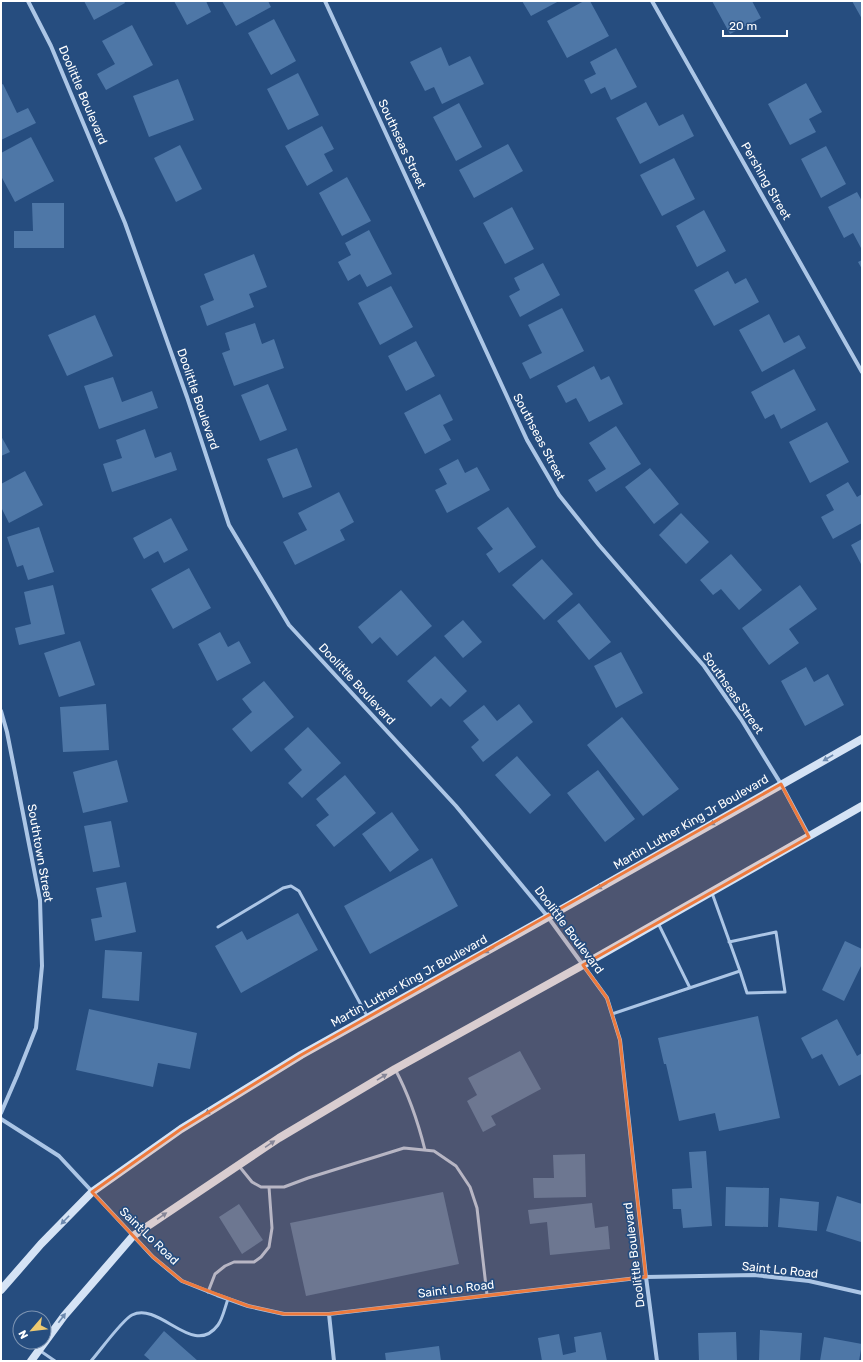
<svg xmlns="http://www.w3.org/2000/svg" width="863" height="1362" font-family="Rubik,sans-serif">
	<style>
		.building { fill: #4e77a7 }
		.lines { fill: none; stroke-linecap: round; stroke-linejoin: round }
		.lane { stroke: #acc6e6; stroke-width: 3 }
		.street { stroke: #acc6e6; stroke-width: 4 }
		.secondary { stroke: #d5e3f5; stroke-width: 8 }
		.oneway { fill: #6c89ae }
		.marked { fill: #ed7a3d; fill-opacity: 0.2; stroke: #ed7a3d; stroke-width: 3; stroke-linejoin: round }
		.labels { text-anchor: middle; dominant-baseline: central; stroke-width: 3.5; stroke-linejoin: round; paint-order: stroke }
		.street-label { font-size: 12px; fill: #fff; stroke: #264d7f }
	</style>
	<rect width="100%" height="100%" fill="#264d7f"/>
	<path class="building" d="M84,1h40l1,2 -31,17z
		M174,1h32l5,11 -24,13z
		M222,1h46l3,6 -35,19z
		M522,1h37l-28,15z
		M584,1h6l19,35 -42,22 -20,-37z
		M712,1h40l9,17 -31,16z
		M852,1h10v18z
		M274,19l22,42 -25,14 -23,-42z
		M132,25l21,40 -47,25 -9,-16 18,-10 -13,-23z
		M441,47l8,19 21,-10 14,28 -42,20 -8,-17 -9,4 -15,-29z
		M616,48l21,39 -26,13 -6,-13 -14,7 -7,-14 12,-6 -6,-12z
		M298,73l21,42 -31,15 -21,-41z
		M178,79l16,41 -45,17 -16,-41z
		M806,83l16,29 -13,7 7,13 -26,13 -22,-41z
		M3,84l14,29 11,-5 8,15 -35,17v-55z
		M646,102l13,24 24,-12 11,22 -54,28 -24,-46z
		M459,103l23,44 -26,14 -23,-44z
		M322,126l12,23 -10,5 9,17 -26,15 -22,-40z
		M31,137l23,44 -39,21 -14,-26v-23z
		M508,144l15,27 -49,27 -15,-28z
		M180,145l22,44 -26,13 -22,-44z
		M826,146l20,38 -25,14 -20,-39z
		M674,158l21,41 -33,17 -22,-41z
		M347,177l24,44 -29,15 -23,-43z
		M857,192l5,9v46l-1,1 -8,-15 -9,5 -16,-31z
		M32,203h32v45h-50v-17h19z
		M512,207l22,42 -29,15 -22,-41z
		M704,210l22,41 -29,16 -21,-41z
		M369,230l23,44 -25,13 -7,-13 -12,7 -10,-19 13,-7 -6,-12z
		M254,254l13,33 -18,7 5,13 -47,19 -7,-20 14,-6 -10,-26z
		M862,260v9l-4,-7z
		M543,263l17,32 -40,22 -11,-21 11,-6 -6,-12z
		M728,271l7,13 11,-6 13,24 -45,24 -20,-36z
		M391,286l22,41 -33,18 -22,-42z
		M562,308l22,43 -54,28 -8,-16 20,-10 -14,-28z
		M769,314l15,29 15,-8 7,13 -44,24 -23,-42z
		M95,315l18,41 -46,20 -19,-41z
		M255,323l7,21 12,-5 10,29 -50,18 -12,-33 8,-3 -5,-17z
		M416,341l19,35 -29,15 -18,-35z
		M594,366l7,14 8,-4 14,28 -34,18 -13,-24 -10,5 -9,-17z
		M794,369l22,41 -35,19 -7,-15 -9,5 -14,-27z
		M113,377l9,25 30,-11 6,17 -59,21 -15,-43z
		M268,384l19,46 -27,11 -19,-46z
		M440,394l13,26 -10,5 8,15 -26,14 -21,-41z
		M827,422l22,40 -39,21 -21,-41z
		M616,426l25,38 -45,28 -8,-12 18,-11 -17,-26z
		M145,429l10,29 16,-6 6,18 -65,22 -9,-28 19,-6 -6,-18z
		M1,436l9,16 -9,4z
		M297,448l15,39 -29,11 -16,-39z
		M458,459l7,14 12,-6 13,23 -43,23 -12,-23 12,-6 -8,-15z
		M650,468l29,36 -25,20 -29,-37z
		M25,471l18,34 -34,18 -8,-16v-23z
		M848,482l9,15 5,-3v29l-29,16 -12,-22 13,-7 -8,-15z
		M339,492l15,30 -14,8 5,10 -50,25 -12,-23 24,-12 -9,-17z
		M508,507l28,40 -37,26 -13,-19 7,-5 -16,-21z
		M681,513l28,29 -23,22 -27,-29z
		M171,518l17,32 -24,13 -6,-12 -14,8 -11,-21z
		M39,527l15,45 -26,8 -5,-15 -6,2 -10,-30z
		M862,539v27l-11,-21z
		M731,554l31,36 -23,20 -18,-21 -8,6 -13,-15z
		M542,559l31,35 -29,26 -32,-35z
		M189,568l22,40 -38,21 -22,-40z
		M53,585l12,49 -46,11 -4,-17 16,-4 -7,-32z
		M800,585l17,24 -28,20 10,14 -30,22 -27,-37z
		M401,590l31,36 -35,30 -17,-19 -8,7 -14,-17z
		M579,603l32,39 -22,18 -32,-39z
		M463,620l19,22 -19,16 -19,-22z
		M220,632l8,15 11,-6 12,22 -34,18 -19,-37z
		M80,641l15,44 -36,12 -15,-44z
		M621,652l22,41 -27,15 -22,-42z
		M435,656l32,35 -17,16 -9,-9 -10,9 -24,-26z
		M806,667l8,15 14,-8 16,31 -39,21 -24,-45z
		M264,681l30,36 -43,35 -19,-23 20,-17 -10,-13z
		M106,704l3,46 -46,2 -3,-45z
		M519,704l14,18 -50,40 -12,-15 8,-7 -16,-19 21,-16 13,16z
		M622,717l57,72 -36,27 -56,-71z
		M308,727l33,36 -39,35 -14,-15 14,-13 -18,-21z
		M517,756l34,39 -21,19 -35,-39z
		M117,760l11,42 -45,11 -10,-41z
		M598,770l37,49 -30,23 -38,-49z
		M345,775l31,38 -42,34 -18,-22 13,-10 -13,-16z
		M392,812l27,38 -29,22 -28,-38z
		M111,821l9,46 -27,5 -9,-46z
		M432,858l26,48 -88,48 -26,-48z
		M126,882l10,50 -41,9 -4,-22 11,-2 -6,-29z
		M298,913l20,37 -77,43 -26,-47 27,-15 5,9z
		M845,941l17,8v15l-18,37 -22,-11z
		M105,950l37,2 -3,49 -37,-3z
		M89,1009l108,24 -7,36 -32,-6 -5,24 -77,-17z
		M758,1016l22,102 -61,13 -4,-18 -36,8 -13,-57h-2l-6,-26z
		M837,1019l20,37 5,-3v21l-23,12 -17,-32 -10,5 -11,-21z
		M520,1051l21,38 -50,27 5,9 -13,7 -16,-31 10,-6 -9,-17z
		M706,1151l6,75 -29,2 -2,-19h-8l-1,-20 20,-1 -3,-36z
		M585,1154l1,43 -52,1 -1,-20h21l-1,-23z
		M726,1187l43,1 -1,39 -43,-1z
		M443,1192l16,72 -153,32 -16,-73z
		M837,1196l25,8v34l-1,4 -35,-11z
		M780,1198l39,4 -2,29 -39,-4z
		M592,1203l3,25 13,-2 2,23 -60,6 -3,-33 -17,2 -2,-14z
		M239,1204l24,36 -21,14 -23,-37z
		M760,1330l42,3 -2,28h-41z
		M164,1331l34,30h-47l-7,-6z
		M601,1332l6,29h-65l-4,-23 21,-4 4,21 13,-3 -2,-15z
		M736,1332l1,29h-38l-1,-28z
		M824,1337l38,7 -3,17h-39z
		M439,1346l2,15h-55l-1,-8z"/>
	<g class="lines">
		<path class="lane" d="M658,923l32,65
			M218,927l65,-39 8,-2 8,5 68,125
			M729,942l47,-10 9,60 -38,1 -7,-22
			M612,1014l128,-43 -28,-78
			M395,1069c14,26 23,53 30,81
			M239,1166l13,16 9,5h23l24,-9 96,-30 30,3 22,15 14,21 7,21 10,87
			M208,1292l7,-18 10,-8 9,-4h20l7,-5 8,-10 3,-19 -3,-41
			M39,1350l16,11
			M91,1361c9,-10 31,-41 41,-46 28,-14 61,44 86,10 5,-7 7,-18 10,-26"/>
		<path class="street" d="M28,1l23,45 74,177 62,174 42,128 60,100 167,181 92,111 59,81 13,42 26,237 11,84
			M325,1l202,439 32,55 40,50 105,121 37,53 40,65 28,52
			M652,1l210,371
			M1,711l6,21 33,168 2,66 -6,62 -19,48 -16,37
			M1,1119l58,37 94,101 29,24 35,14 31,11 36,8h45l317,-37 108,-2 55,6 53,12
			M329,1314l5,47"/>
		<path class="secondary" d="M1,1290l40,-46 51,-52 89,-63 120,-74 247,-138 314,-178
			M31,1361l33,-45 69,-80 146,-98 116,-69 188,-104 279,-159"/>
	</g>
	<defs><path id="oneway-solid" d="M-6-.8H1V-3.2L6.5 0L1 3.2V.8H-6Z"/></defs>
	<g class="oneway">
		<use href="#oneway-solid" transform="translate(828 758) rotate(150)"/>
		<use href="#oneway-solid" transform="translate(715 822) rotate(150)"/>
		<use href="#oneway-solid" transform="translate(602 886) rotate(150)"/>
		<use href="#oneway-solid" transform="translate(489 950) rotate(151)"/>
		<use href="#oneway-solid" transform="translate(382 1077) rotate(-31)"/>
		<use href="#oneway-solid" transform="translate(210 1111) rotate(148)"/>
		<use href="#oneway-solid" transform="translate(270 1144) rotate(-34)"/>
		<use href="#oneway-solid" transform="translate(162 1216) rotate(-34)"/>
		<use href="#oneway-solid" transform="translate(65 1220) rotate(134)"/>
		<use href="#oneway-solid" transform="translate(62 1318) rotate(-53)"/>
	</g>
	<path class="marked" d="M781,784l28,53 -226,128 24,33 13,42 26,237 -317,37h-45l-36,-8 -66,-25 -29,-24 -61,-65 89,-63 120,-74z"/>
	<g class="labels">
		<g class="street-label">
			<text transform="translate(83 95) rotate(67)">Doolittle Boulevard</text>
			<text transform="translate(402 144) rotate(65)">Southseas Street</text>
			<text transform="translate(766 181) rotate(60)">Pershing Street</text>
			<text transform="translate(198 399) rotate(71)">Doolittle Boulevard</text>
			<text transform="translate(539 437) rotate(62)">Southseas Street</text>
			<text transform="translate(357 684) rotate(47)">Doolittle Boulevard</text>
			<text transform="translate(733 693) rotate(55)">Southseas Street</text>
			<text transform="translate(691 822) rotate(-30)">Martin Luther King Jr Boulevard</text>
			<text transform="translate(40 853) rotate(80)">Southtown Street</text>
			<text transform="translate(569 930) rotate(53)">Doolittle Boulevard</text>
			<text transform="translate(409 981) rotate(-29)">Martin Luther King Jr Boulevard</text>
			<text transform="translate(149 1236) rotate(44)">Saint Lo Road</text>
			<text transform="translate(634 1255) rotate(-97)">Doolittle Boulevard</text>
			<text transform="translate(780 1270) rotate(6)">Saint Lo Road</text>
			<text transform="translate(456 1289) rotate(-7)">Saint Lo Road</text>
		</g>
	</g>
	<rect width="863" height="1362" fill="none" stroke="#ffffff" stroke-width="4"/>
	<g transform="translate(32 1330) rotate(242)"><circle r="19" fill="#264d7f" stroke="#7d94b2"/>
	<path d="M0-3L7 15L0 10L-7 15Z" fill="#eeca71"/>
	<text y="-6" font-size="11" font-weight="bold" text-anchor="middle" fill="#ffffff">N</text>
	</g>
	<path d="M723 30v6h64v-6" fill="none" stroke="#ffffff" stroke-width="2"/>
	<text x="729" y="30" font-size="12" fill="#ffffff" stroke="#264d7f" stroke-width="3" paint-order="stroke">20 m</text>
</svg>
